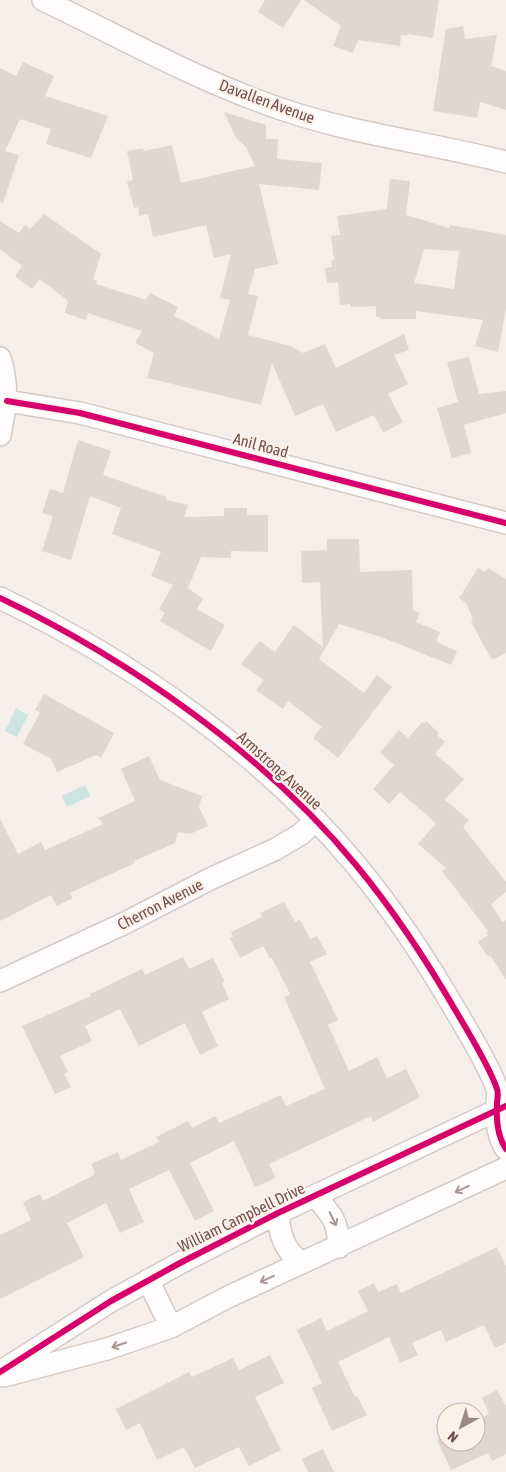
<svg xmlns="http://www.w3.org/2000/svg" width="506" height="1472" font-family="'Asap Condensed',sans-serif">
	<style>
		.water { fill: #cce5e2 }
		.building { fill: #e1d6d2; fill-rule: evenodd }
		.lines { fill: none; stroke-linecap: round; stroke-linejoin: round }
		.minor-casing { stroke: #d4cac6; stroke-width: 24 }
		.minor { stroke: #fefcfc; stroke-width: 21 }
		.cycleway-casing { stroke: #fdf2ea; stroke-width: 9 }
		.cycleway { stroke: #d6006c; stroke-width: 6 }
		.oneway { stroke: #a99693 }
		.labels { text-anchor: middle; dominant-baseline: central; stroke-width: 5; stroke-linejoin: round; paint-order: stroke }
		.street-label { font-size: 16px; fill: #70524d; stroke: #fdf2ea }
	</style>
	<rect width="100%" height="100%" fill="#f5eeea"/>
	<path class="water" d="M16,708l12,7 -11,22 -12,-6z
		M85,785l5,11 -23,11 -5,-11z"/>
	<path class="building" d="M265,0h36l-18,28 -25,-16z
		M304,0h135l-6,38 -25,-4 -1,2 -6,-1 -1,11 -42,-6 -5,13 -20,-7 8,-20z
		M463,26l2,13 32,-4 -6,31 15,5v39l-26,-8 -3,16 -44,-7 13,-82z
		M23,62l31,14 -9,20 63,20 -17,42 -45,-14 5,-15 -31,-10 -15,32 14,4 -16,48 -3,-1v-134l16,8z
		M224,112l42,13v14h12l-1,20 45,4 -3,27 -60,-6 19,80 -23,5 -7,25 10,2 -10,39 42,11 13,7 22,-9 11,24 68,-34 5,16 -15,5 14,29 -20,10 15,28 -20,11 -9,-18 -38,17 -13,-28 -28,12 -23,-53 -11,42 -114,-27 7,-25 -19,-10 7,-12 -54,-18 -2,7 -21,-7 3,-12 -28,-22 -8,10 -17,-13 7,-10 -22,-17v-28l19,12 6,-8 5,4 14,-15 57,40 -8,25 4,2 -1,3 50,16 4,-7 28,14 -4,9 45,23 11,-39 -10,-2 11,-44 -17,4 -8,-33 -53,12 -5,-23 -9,2 -1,-9 -4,1 -7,-27 6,-1 -6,-29 16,-3 1,3 28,-6 9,38 74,-17 -9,-19 -10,-9z
		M390,179l20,2 -4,34 43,13 1,-3 56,10v73l-8,44 -23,-6 8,-26 -67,-9v8h-35l-1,-2h-4v-11l-25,1 -1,-3 -10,1 -2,-23 -11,1 -2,-15 7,-1 -1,-6 3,-1 -3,-24 9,-1 -3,-19 50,-7zM424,249l35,2 -5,38 -40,-6z
		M469,357l10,37 27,-3v22l-42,12 7,28 -19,5 -15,-50 21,-6 -11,-40z
		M78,440l33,11 -8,24 63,22v3l22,5 -4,12 40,-1v-8h23v7h21v37l-37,-1v7l-30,-1 -13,31 15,11 -6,10 28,16 -14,26 -51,-30 5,-8 -6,-4 14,-24 -22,-9 10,-24 -49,-18 9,-26 -31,-12 -19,64 -29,-9 11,-35 -11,-3 8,-24 13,4z
		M327,539h32l1,33 52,-2 1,40 7,3 -4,9 24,10 -4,10 21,9 -6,14 -70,-28 -42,-13 -20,35 45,34 13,-18 15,12 -54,71 -25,-20 9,-11 -34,-26 -5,8 -27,-19 8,-10 -23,-16 19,-23 15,11 19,-27 29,22 -3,-65 -18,1 -1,-32 26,-1z
		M478,568l7,4 3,-4 18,11v74l-14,7 -21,-38 2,-3 -7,-16 -7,-5z
		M44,694l70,39 -13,25 -5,-3 -39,17 -6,-13 -28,-15 17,-31 -5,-3z
		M426,721l13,12 -2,2 8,7 -10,12 29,25 -19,21 24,20 -6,7 43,55v10l-15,12 11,18 4,-2v60l-16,-25 -2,2 -10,-15 10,-7 -2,-3 2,-1 -46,-60 4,-3 -28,-24 18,-21 -36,-31 -11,12 -16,-15 21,-24 -14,-13 19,-22 9,8 14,-16 2,1z
		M149,756l11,24 42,16 -3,11 9,19 -18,8 -12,-2 -3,11 -41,18 1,2 -65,30 3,5 -16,8 -6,-11 -51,26v-102l18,35 23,-12 4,8 58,-26 -5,-6 37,-17 -14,-32z
		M284,902l11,20 5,-2 10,19 7,-3 10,18 -17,8 28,58 -10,5 21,46 28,-14 10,21 19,-9 14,28 -47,25 -2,-6 -102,48 7,14 -21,9 -21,-46 -44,22 24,48 -19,10 -26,-51 -40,19 15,33 -24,11 -14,-30 -39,20 17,34 -84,42v-64l31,-15 -8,-18 17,-8 3,7 51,-26 -1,-2 2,-1 -4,-8 27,-12 3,8 38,-18 -3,-5 32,-16 4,7 23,-12 4,7 62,-28 5,11 39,-17 -41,-92 6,-3 -18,-36 -2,1 -7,-13 -23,12 -10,-20 3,-1 -2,-5 31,-15 -2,-4z
		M183,957l6,12 24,-11 12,24 -3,1 7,16 -27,13 16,34 -18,9 -15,-32 -46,23 -19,-37 -35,17 7,15 -32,15 8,16 -4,2 7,13 -16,7 -33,-68 69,-30 -1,-2 52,-25 3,6z
		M497,1247l9,19v77l-11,5 -11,-23 -38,17 -5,-12 -29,13 6,12 -18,8 -11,-26 -51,25 17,35 2,-1 10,19 -35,16 -20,-43 10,-5 -25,-53 24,-12 6,13 41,-20 -10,-20 16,-8 4,9 19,-8 4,9z
		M270,1355l14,28 -29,14 26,53 -32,16 -10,-19 -44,21 -11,-21 -27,13 -17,-37 -14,7 -10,-21 73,-37 3,5 41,-19 6,12z
		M497,1390l9,16v48l-14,7 -4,-8 -37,17 -14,-30 9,-5v7h30v-21l13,-7 -7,-16z
		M323,1449l11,23h-26l-6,-13z"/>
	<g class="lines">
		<defs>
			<path id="minor" d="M43,0c78,37 155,81 238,109 72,25 151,34 225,53
				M0,358c9,29 6,48 0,77
				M7,401l73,12 426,110
				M0,598c130,62 264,156 356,267 38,46 71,96 101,148 12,20 33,55 40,76 2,4 0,10 0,15 -1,16 0,32 9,45
				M0,981l125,-58 85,-44 66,-30 25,-15 15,-14
				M315,1196c17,19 23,25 24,51
				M278,1213c1,20 6,38 24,50
				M148,1280l23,47
				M0,1372l111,-71 69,-38 98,-50 228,-107
				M4,1376l103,-27 64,-22 57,-30 278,-129"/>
		</defs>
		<use href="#minor" class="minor-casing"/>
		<use href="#minor" class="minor"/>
		<defs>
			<path id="cycleway" d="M7,401l73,12 426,110
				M0,598c130,62 264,156 356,267 38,46 71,96 101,148 12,20 33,55 40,76 2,4 0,10 0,15 -1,16 0,32 9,45
				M0,1372l111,-71 69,-38 98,-50 228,-107"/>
		</defs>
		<use href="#cycleway" class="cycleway-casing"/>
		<use href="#cycleway" class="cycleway"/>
	</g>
	<defs><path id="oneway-shaft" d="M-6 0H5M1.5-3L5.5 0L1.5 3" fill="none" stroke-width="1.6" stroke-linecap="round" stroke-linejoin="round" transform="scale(1.25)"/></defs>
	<g class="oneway">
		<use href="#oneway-shaft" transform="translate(462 1189) rotate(155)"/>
		<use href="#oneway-shaft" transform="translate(333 1219) rotate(64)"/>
		<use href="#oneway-shaft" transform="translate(267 1279) rotate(155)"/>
		<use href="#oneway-shaft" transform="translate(119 1345) rotate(161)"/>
	</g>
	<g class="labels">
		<g class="street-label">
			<text transform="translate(267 101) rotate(20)">Davallen Avenue</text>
			<text transform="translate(261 445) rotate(15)">Anil Road</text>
			<text transform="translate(280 770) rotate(42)">Armstrong Avenue</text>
			<text transform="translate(160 904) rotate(-27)">Cherron Avenue</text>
			<text transform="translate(241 1217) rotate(-26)">William Campbell Drive</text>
		</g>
	</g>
	<g transform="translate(461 1427) rotate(219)"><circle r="24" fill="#fdf2ea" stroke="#c5b2ab"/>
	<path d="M0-4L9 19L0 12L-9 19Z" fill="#9f8984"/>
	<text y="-8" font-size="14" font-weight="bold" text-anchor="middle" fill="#70524d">N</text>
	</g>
</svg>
